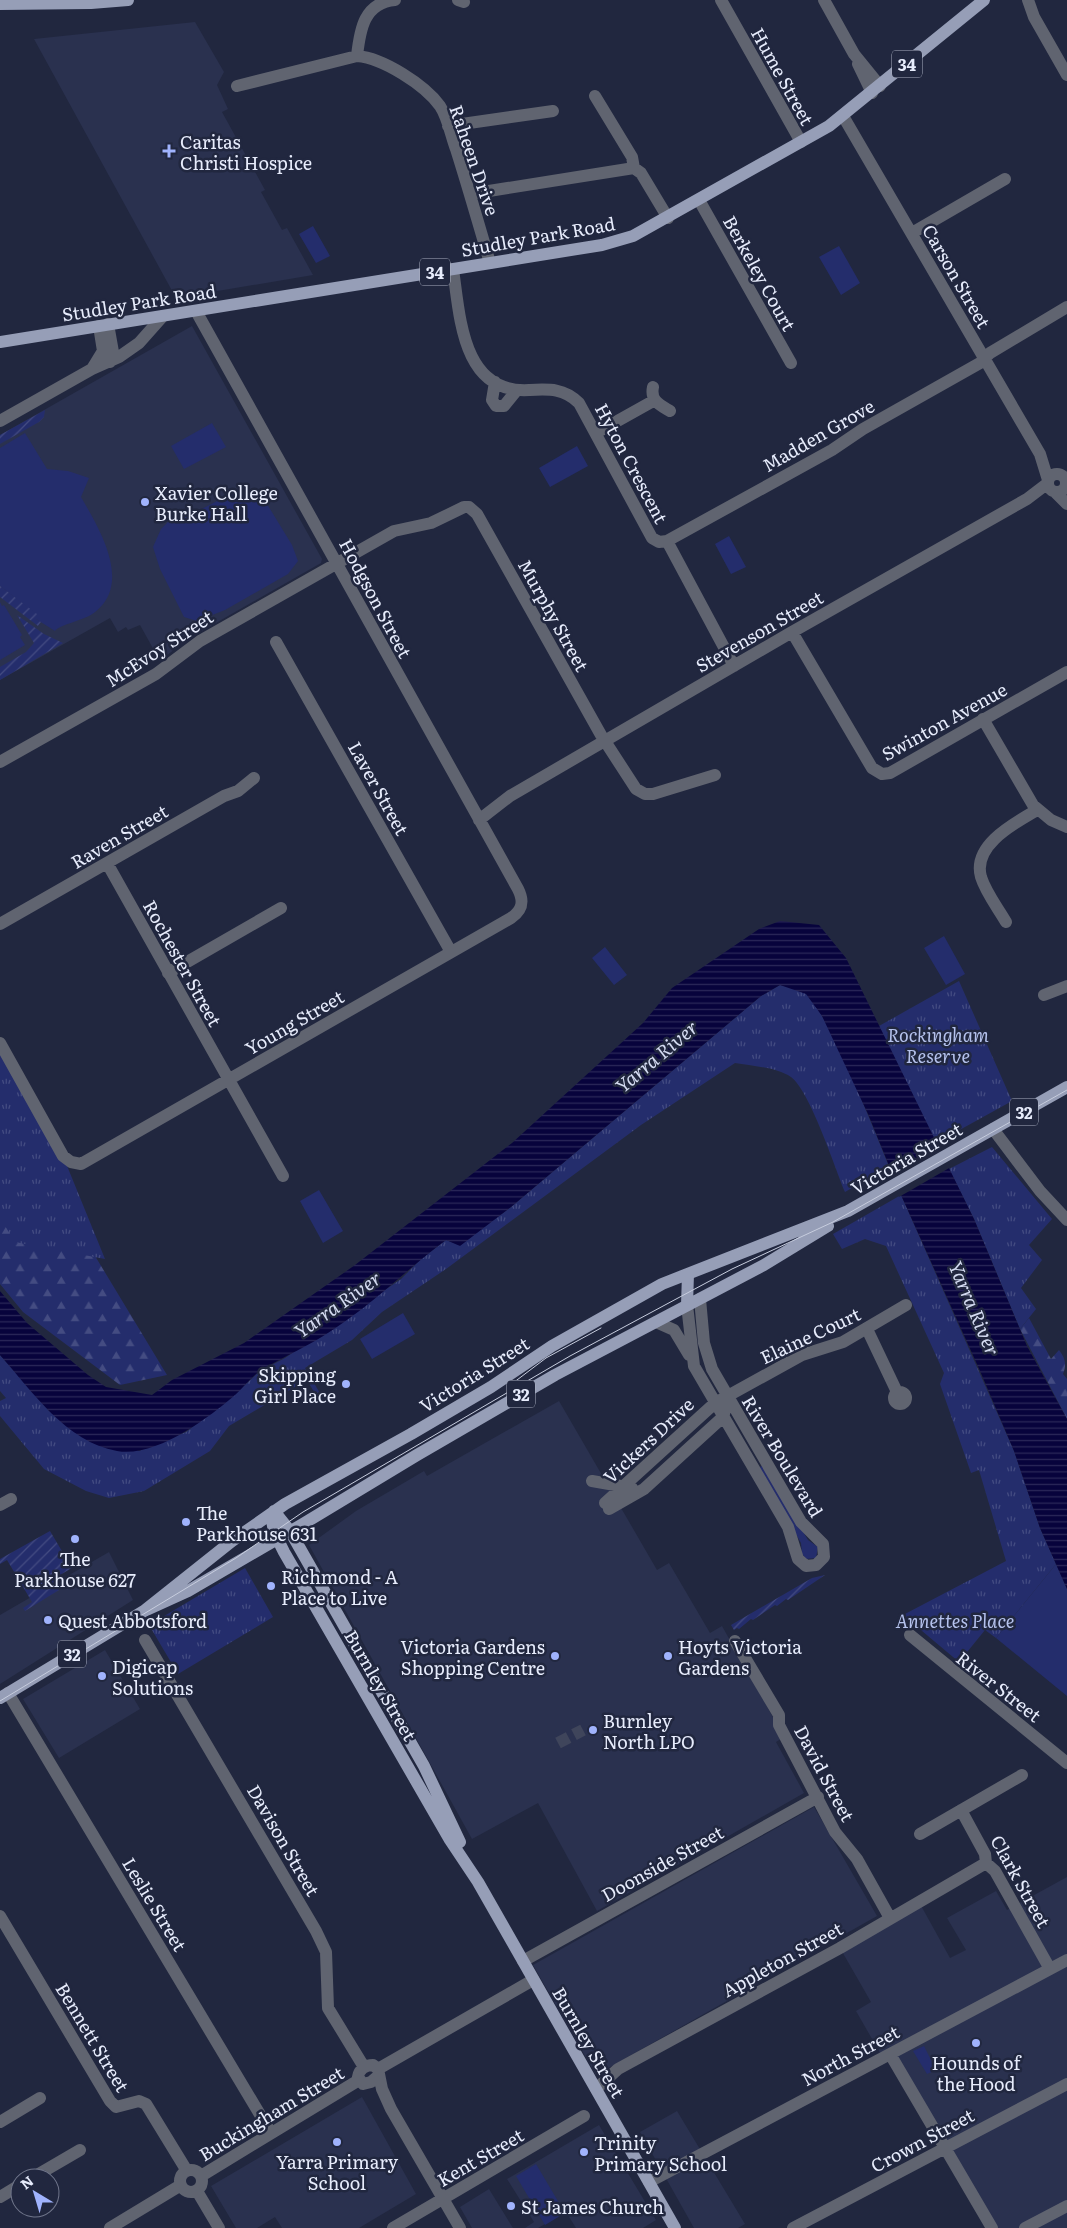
<svg xmlns="http://www.w3.org/2000/svg" width="1067" height="2228" font-family="Literata,serif">
	<style>
		.built { fill: #2a314f }
		.grass { fill: #242d6c }
		.forest { fill: url(#forest-firs) }
		.park { fill: url(#park-tufts) }
		.garden { fill: url(#garden-furrows) }
		.water { fill: url(#water-rules) }
		.pier { fill: #21273f }
		.lines { fill: none; stroke-linecap: round; stroke-linejoin: round }
		.minor-tunnel { stroke: #3f455b; stroke-width: 12; stroke-dasharray: 12 6; stroke-linecap: butt }
		.minor { stroke: #606470; stroke-width: 12 }
		.major { stroke: #969eb7; stroke-width: 12 }
		.tram { stroke: #c7cdde; stroke-width: 1 }
		.poi-dot { fill: #a0b3fd; stroke: #21273f; stroke-width: 2 }
		.labels { text-anchor: middle; dominant-baseline: central; stroke-width: 5; stroke-linejoin: round; paint-order: stroke }
		.shield { fill: #21273f; stroke: #acb1c3; stroke-width: 1 }
		.shield-label { font-size: 16px; font-weight: bold; fill: #e7ecfc }
		.street-label { font-size: 18px; fill: #e7ecfc; stroke: #21273f }
		.poi-label { font-size: 18px; fill: #e7ecfc; stroke: #21273f; text-anchor: start }
		.park-label { font-size: 18px; font-style: italic; fill: #b5c2ed; stroke: #21273f }
		.water-label { font-size: 19px; font-style: italic; fill: #d4dbf1; stroke: #21273f }
	</style>
	<defs>
		<pattern id="forest-firs" width="22" height="20" patternUnits="userSpaceOnUse" patternTransform="scale(1.25)"><rect width="22" height="20" fill="#242d6c"/><path d="M5 1l3.5 6h-7zM16 11l3.5 6h-7z" fill="#444c82"/></pattern>
		<pattern id="park-tufts" width="24" height="20" patternUnits="userSpaceOnUse" patternTransform="scale(1.25)"><rect width="24" height="20" fill="#242d6c"/><path d="M3 7l-1-3M5 7V3M7 7l1-3M15 17l-1-3M17 17v-4M19 17l1-3" fill="none" stroke="#444c82"/></pattern>
		<pattern id="garden-furrows" width="10" height="10" patternUnits="userSpaceOnUse" patternTransform="scale(1.25)"><rect width="10" height="10" fill="#242d6c"/><path d="M-1 1l2-2M0 10L10 0M9 11l2-2" fill="none" stroke="#444c82"/></pattern>
		<pattern id="water-rules" width="6" height="5" patternUnits="userSpaceOnUse" patternTransform="scale(1.25)"><rect width="6" height="5" fill="#07033c"/><path d="M0 2.5h6" fill="none" stroke="#2b2859"/></pattern>
	</defs>
	<rect width="100%" height="100%" fill="#21273f"/>
	<path class="built" d="M195,22l29,50 -7,13 11,24 -6,3 43,78 -4,2 21,38 5,-2 26,47 -137,23 -142,-259z
		M192,326l130,233 -1,4 -135,77 -26,21 -20,-36 -12,5 -2,-3 -8,5 -8,-14 -110,62v-245z
		M559,1401l98,169 12,-7 41,70 12,-7 62,111 -8,5 28,51 -207,118 -59,-108 -66,36 -163,-294 47,-34 68,-40 3,5z
		M109,1552l24,48 -133,84v-69z
		M105,1650l35,59 -81,49 -36,-59z
		M814,1807l63,109 -281,159 -63,-110z
		M1067,1877v351h-75l-101,-174 -8,4 -27,-47 15,-9 -31,-54 79,-46 31,56 16,-8 -19,-32 49,-27 11,19z
		M362,2097l54,97 -57,34h-77l-7,-11 -18,11h-21l-25,-42z
		M677,2111l68,113 -7,4h-44l-54,-96z
		M599,2125l57,95 -13,8h-67l-10,-16 -28,16h-13l9,-6 -27,-43z
		M489,2189l24,39h-41l-12,-21z"/>
	<path class="grass" d="M313,226l17,30 -14,7 -17,-29z
		M839,246l21,37 -19,12 -22,-38z
		M212,423l14,24 -42,22 -13,-23z
		M25,433l22,36 21,2 21,7 -8,19c19,33 55,91 8,119 -8,4 -31,10 -34,15l-19,-12v-5l-36,-28v-138z
		M577,446l11,20 -38,21 -11,-19z
		M239,490l28,14 25,41 6,16 -10,13 -63,36 -28,11 -13,-4 -24,-48 -7,-22 8,-18 7,-7 16,-4z
		M729,536l17,31 -15,7 -16,-30z
		M0,602l2,4 2,-1 18,30 -2,2 5,8 -25,15z
		M944,936l21,38 -19,11 -22,-37z
		M605,947l22,28 -13,10 -22,-27z
		M319,1190l24,41 -20,12 -23,-42z
		M403,1313l12,21 -43,25 -12,-20z
		M761,1466l3,1 44,73 10,7 -2,11 -10,1 -4,-5 -1,-11 -42,-73z
		M1056,1564l11,25v107l-71,-58z
		M924,2046l12,24 -9,4 -14,-23z
		M536,2164l29,49 -20,12 -29,-49z"/>
	<path class="forest" d="M0,1078l89,168 78,129 -47,10 -97,-73 -23,-28z
		M1029,1318l22,41 8,-9c6,8 8,14 4,24l4,5v40l-47,-90z"/>
	<path class="park" d="M959,981l53,120 -76,42 -57,-117z
		M780,985c8,2 18,4 25,8 21,14 72,144 84,173l-44,26c-10,-24 -35,-101 -54,-115 -15,-10 -39,-11 -56,-14l-94,62 -195,144 -64,43 -30,28 -47,28 19,32 -4,2 -13,-22 -78,46 -19,25 -66,40 -35,7 -23,-7 -42,-22 -44,-53v-15l6,-3 -6,-7v-36l49,56 90,40 47,-19 47,-36 27,-25 25,-13 116,-79 20,-20 25,-19 14,5 51,-38 250,-211z
		M0,1043l63,113 42,103 -90,-17 -15,-24z
		M992,1147l60,72 -23,26 13,15 -21,28 15,21 -16,20 -46,-110 -25,-50z
		M901,1195l113,256 26,77 16,36 -60,74 -11,-8 -26,32 -56,-47 103,-54 -27,-91 -8,3 -31,-89 4,-11 -58,-127 -21,-7 -23,10 -9,-15z
		M245,1568l28,49 -95,57 -29,-49z"/>
	<path class="garden" d="M45,410l-1,7 -5,5 -39,22v-9z
		M0,586l37,28 -1,5 5,3 -3,4 -38,-29z
		M17,615l27,19 19,9 -63,37v-13l26,-15 8,-9z
		M50,1531l22,37 -19,11 6,11 -34,21 -2,-3 9,-6 -25,-42 -7,4v-5z
		M825,1575l-37,25 -2,-1 -9,7 -2,-1 -22,15 -2,-1 -12,10 -2,-1 -3,2 -3,-5 81,-47z"/>
	<path class="water" d="M780,921l39,4 27,33 128,261 53,127 40,73v170l-27,-61 -26,-77 -34,-80 -79,-176 -33,-81 -46,-98 -16,-22 -26,-9 -19,11 -250,211 -51,39 -14,-6c-39,29 -72,63 -112,89 -23,16 -49,27 -73,41 -10,7 -18,18 -27,26 -27,23 -79,62 -117,55 -51,-9 -85,-60 -117,-96v-64l27,32 61,52 18,12 46,8 20,-15 72,-37 111,-78 157,-122 131,-120 29,-35 87,-59z"/>
	<path class="pier" d="M939,1145l12,22 -52,30 -10,-24z"/>
	<g class="lines">
		<path class="minor-tunnel" d="M558,1743l25,-13"/>
		<path class="minor" d="M395,0c-31,3 -35,29 -38,56 26,2 68,29 83,50 8,12 11,30 16,43 12,38 23,76 34,114
			M458,0l6,2
			M721,0l80,142
			M824,0l30,54 26,32
			M1028,0l6,17 33,58
			M858,64l14,29
			M237,86l120,-30
			M595,96l37,61 2,11 7,5 27,45
			M843,116l197,338 8,26
			M448,126l105,-15
			M470,194l164,-26
			M699,200l92,163
			M912,233l93,-54
			M453,269c7,48 9,125 76,121 20,-1 35,-2 50,13l73,135 7,4 8,-1 67,125
			M108,324l5,28 -3,10
			M92,369l11,-18 -4,-25
			M495,382l-3,18 4,6h8l13,-16
			M653,387c-3,14 7,18 17,24
			M0,421l92,-52 27,-12 20,-14 24,-27
			M596,433l59,-33
			M1048 483a9 9 0 1 1 18 0a9 9 0 1 1-18 0Z
			M1055,492l12,12
			M667,541l165,-91 31,-21 117,-66 10,-10 77,-46
			M792,632l80,136 10,6 8,-1 177,-101
			M276,642l175,310
			M983,719l50,86 18,15 16,7
			M0,762l156,-88 44,-33 194,-110 37,-8 33,-16h5l8,7 124,221 35,54 9,5h8l62,-19
			M479,820l31,-24 282,-164 235,-133 21,-16
			M107,863l176,313
			M1006,922c-8,-14 -20,-29 -25,-45 -9,-32 34,-54 56,-67
			M0,924l224,-128 14,-5 16,-13
			M168,973l113,-65
			M1044,995l23,-9
			M0,1043l63,113 8,6 10,2 430,-246c12,-8 13,-17 7,-29l-322,-578
			M993,1129l47,62 27,29
			M687,1305l7,61 94,161 10,32 8,7 10,-1 8,-8 -1,-13 -22,-22 -89,-153 -8,-26 -4,-44
			M656,1322l18,8 15,25
			M867,1329l30,63
			M894 1398a6 6 0 1 1 12 0a6 6 0 1 1-12 0Z
			M592,1481l40,7
			M605,1503l110,-100 87,-48 41,-13 63,-37
			M0,1505l11,-6
			M609,1509l35,-20 79,-72 2,-7
			M910,1635l157,128
			M145,1640l171,291 10,21 2,56 36,59
			M735,1641l44,74v10l56,107 22,27 33,59
			M8,1693l263,440
			M961,1810l24,44 1,9 9,8 55,98
			M920,1834l102,-59
			M0,1916l110,185 6,6 23,-6 7,3 41,67
			M523,1961l295,-164
			M890,2054l102,174
			M378,2069l155,-89
			M378,2076l-7,6 -8,2 -5,-7c1,-8 8,-12 15,-12l5,4 4,20 9,20 69,119
			M596,2089l22,-20 222,-121 146,-85
			M0,2122l40,-24
			M180 2181a11 11 0 1 1 22 0a11 11 0 1 1-22 0Z
			M201,2176l158,-96
			M32,2178l48,-28
			M649,2182l418,-222
			M197,2191l22,37
			M0,2197l20,-12
			M110,2228l71,-43
			M393,2228l191,-112
			M793,2228l274,-144
			M1025,2228l42,-22"/>
		<path class="major" d="M0,4l91,-1 37,-3
			M0,342l602,-97 31,-9 196,-110 155,-126
			M687,1305l1,-31
			M274,1511l16,20 134,235 36,76
			M271,1514l3,18 10,20 166,288 28,42 197,346
			M144,1611l88,-70 53,-37 126,-70 80,-47 61,-41 110,-62 186,-73 219,-124
			M0,1698l144,-87 44,-20 115,-67 114,-69 138,-80 209,-110 64,-39"/>
		<path class="tram" d="M513,1383l33,-25 55,-30
			M0,1701l236,-143 67,-46 267,-156 162,-87 101,-47 234,-132"/>
	</g>
	<g class="poi-dot">
		<path d="M166.5 143.5h5v5h5v5h-5v5h-5v-5h-5v-5h5z"/>
		<circle cx="145" cy="502" r="5"/>
		<circle cx="346" cy="1384" r="5"/>
		<circle cx="186" cy="1522" r="5"/>
		<circle cx="75" cy="1539" r="5"/>
		<circle cx="271" cy="1586" r="5"/>
		<circle cx="48" cy="1620" r="5"/>
		<circle cx="555" cy="1656" r="5"/>
		<circle cx="668" cy="1656" r="5"/>
		<circle cx="102" cy="1676" r="5"/>
		<circle cx="593" cy="1730" r="5"/>
		<circle cx="976" cy="2043" r="5"/>
		<circle cx="337" cy="2142" r="5"/>
		<circle cx="584" cy="2152" r="5"/>
		<circle cx="511" cy="2206" r="5"/>
	</g>
	<g class="labels">
		<g class="shield">
			<rect x="892" y="50.5" width="30" height="27" rx="4"/>
			<rect x="420" y="258.5" width="30" height="27" rx="4"/>
			<rect x="1010" y="1098.5" width="28" height="27" rx="4"/>
			<rect x="507" y="1380.5" width="28" height="27" rx="4"/>
			<rect x="58" y="1640.5" width="28" height="27" rx="4"/>
		</g>
		<g class="shield-label">
			<text x="907" y="64">34</text>
			<text x="435" y="272">34</text>
			<text x="1024" y="1112">32</text>
			<text x="521" y="1394">32</text>
			<text x="72" y="1654">32</text>
		</g>
		<g class="street-label">
			<text transform="translate(783 76) rotate(61)">Hume Street</text>
			<text transform="translate(475 160) rotate(71)">Raheen Drive</text>
			<text transform="translate(538 236) rotate(-10)">Studley Park Road</text>
			<text transform="translate(760 273) rotate(61)">Berkeley Court</text>
			<text transform="translate(957 276) rotate(60)">Carson Street</text>
			<text transform="translate(139 302) rotate(-9)">Studley Park Road</text>
			<text transform="translate(818 435) rotate(-30)">Madden Grove</text>
			<text transform="translate(632 463) rotate(62)">Hyton Crescent</text>
			<text transform="translate(376 598) rotate(62)">Hodgson Street</text>
			<text transform="translate(554 615) rotate(61)">Murphy Street</text>
			<text transform="translate(759 631) rotate(-30)">Stevenson Street</text>
			<text transform="translate(159 648) rotate(-33)">McEvoy Street</text>
			<text transform="translate(944 721) rotate(-29)">Swinton Avenue</text>
			<text transform="translate(379 788) rotate(61)">Laver Street</text>
			<text transform="translate(119 836) rotate(-30)">Raven Street</text>
			<text transform="translate(183 963) rotate(61)">Rochester Street</text>
			<text transform="translate(294 1022) rotate(-30)">Young Street</text>
			<text transform="translate(906 1158) rotate(-30)">Victoria Street</text>
			<text transform="translate(810 1335) rotate(-25)">Elaine Court</text>
			<text transform="translate(474 1374) rotate(-32)">Victoria Street</text>
			<text transform="translate(648 1440) rotate(-43)">Vickers Drive</text>
			<text transform="translate(783 1456) rotate(59)">River Boulevard</text>
			<text transform="translate(381 1685) rotate(60)">Burnley Street</text>
			<text transform="translate(999 1686) rotate(38)">River Street</text>
			<text transform="translate(825 1773) rotate(62)">David Street</text>
			<text transform="translate(284 1840) rotate(60)">Davison Street</text>
			<text transform="translate(662 1863) rotate(-29)">Doonside Street</text>
			<text transform="translate(1021 1881) rotate(61)">Clark Street</text>
			<text transform="translate(155 1904) rotate(59)">Leslie Street</text>
			<text transform="translate(782 1959) rotate(-29)">Appleton Street</text>
			<text transform="translate(93 2037) rotate(59)">Bennett Street</text>
			<text transform="translate(589 2042) rotate(60)">Burnley Street</text>
			<text transform="translate(850 2055) rotate(-28)">North Street</text>
			<text transform="translate(271 2113) rotate(-31)">Buckingham Street</text>
			<text transform="translate(922 2140) rotate(-28)">Crown Street</text>
			<text transform="translate(480 2157) rotate(-30)">Kent Street</text>
		</g>
		<g class="poi-label">
			<text x="180" y="141">Caritas<tspan x="180" dy="21">Christi Hospice</tspan></text>
			<text x="155" y="492">Xavier College<tspan x="155" dy="21">Burke Hall</tspan></text>
			<text x="336" y="1374" text-anchor="end">Skipping<tspan x="336" dy="21">Girl Place</tspan></text>
			<text x="196" y="1512">The<tspan x="196" dy="21">Parkhouse 631</tspan></text>
			<text x="75" y="1558" text-anchor="middle">The<tspan x="75" dy="21">Parkhouse 627</tspan></text>
			<text x="281" y="1576">Richmond - A<tspan x="281" dy="21">Place to Live</tspan></text>
			<text x="58" y="1620">Quest Abbotsford</text>
			<text x="545" y="1646" text-anchor="end">Victoria Gardens<tspan x="545" dy="21">Shopping Centre</tspan></text>
			<text x="678" y="1646">Hoyts Victoria<tspan x="678" dy="21">Gardens</tspan></text>
			<text x="112" y="1666">Digicap<tspan x="112" dy="21">Solutions</tspan></text>
			<text x="603" y="1720">Burnley<tspan x="603" dy="21">North LPO</tspan></text>
			<text x="976" y="2062" text-anchor="middle">Hounds of<tspan x="976" dy="21">the Hood</tspan></text>
			<text x="594" y="2142">Trinity<tspan x="594" dy="21">Primary School</tspan></text>
			<text x="337" y="2161" text-anchor="middle">Yarra Primary<tspan x="337" dy="21">School</tspan></text>
			<text x="521" y="2206">St James Church</text>
		</g>
		<g class="park-label">
			<text x="938" y="1034">Rockingham<tspan x="938" dy="21">Reserve</tspan></text>
			<text x="955" y="1620">Annettes Place</text>
		</g>
		<g class="water-label">
			<text transform="translate(656 1056) rotate(-40)">Yarra River</text>
			<text transform="translate(337 1304) rotate(-35)">Yarra River</text>
			<text transform="translate(975 1308) rotate(67)">Yarra River</text>
		</g>
	</g>
	<g transform="translate(35 2193) rotate(322)"><circle r="24" fill="#21273f" stroke="#70768b"/>
	<path d="M0-4L9 19L0 12L-9 19Z" fill="#a0b3fd"/>
	<text y="-8" font-size="14" font-weight="bold" text-anchor="middle" fill="#e7ecfc">N</text>
	</g>
</svg>
